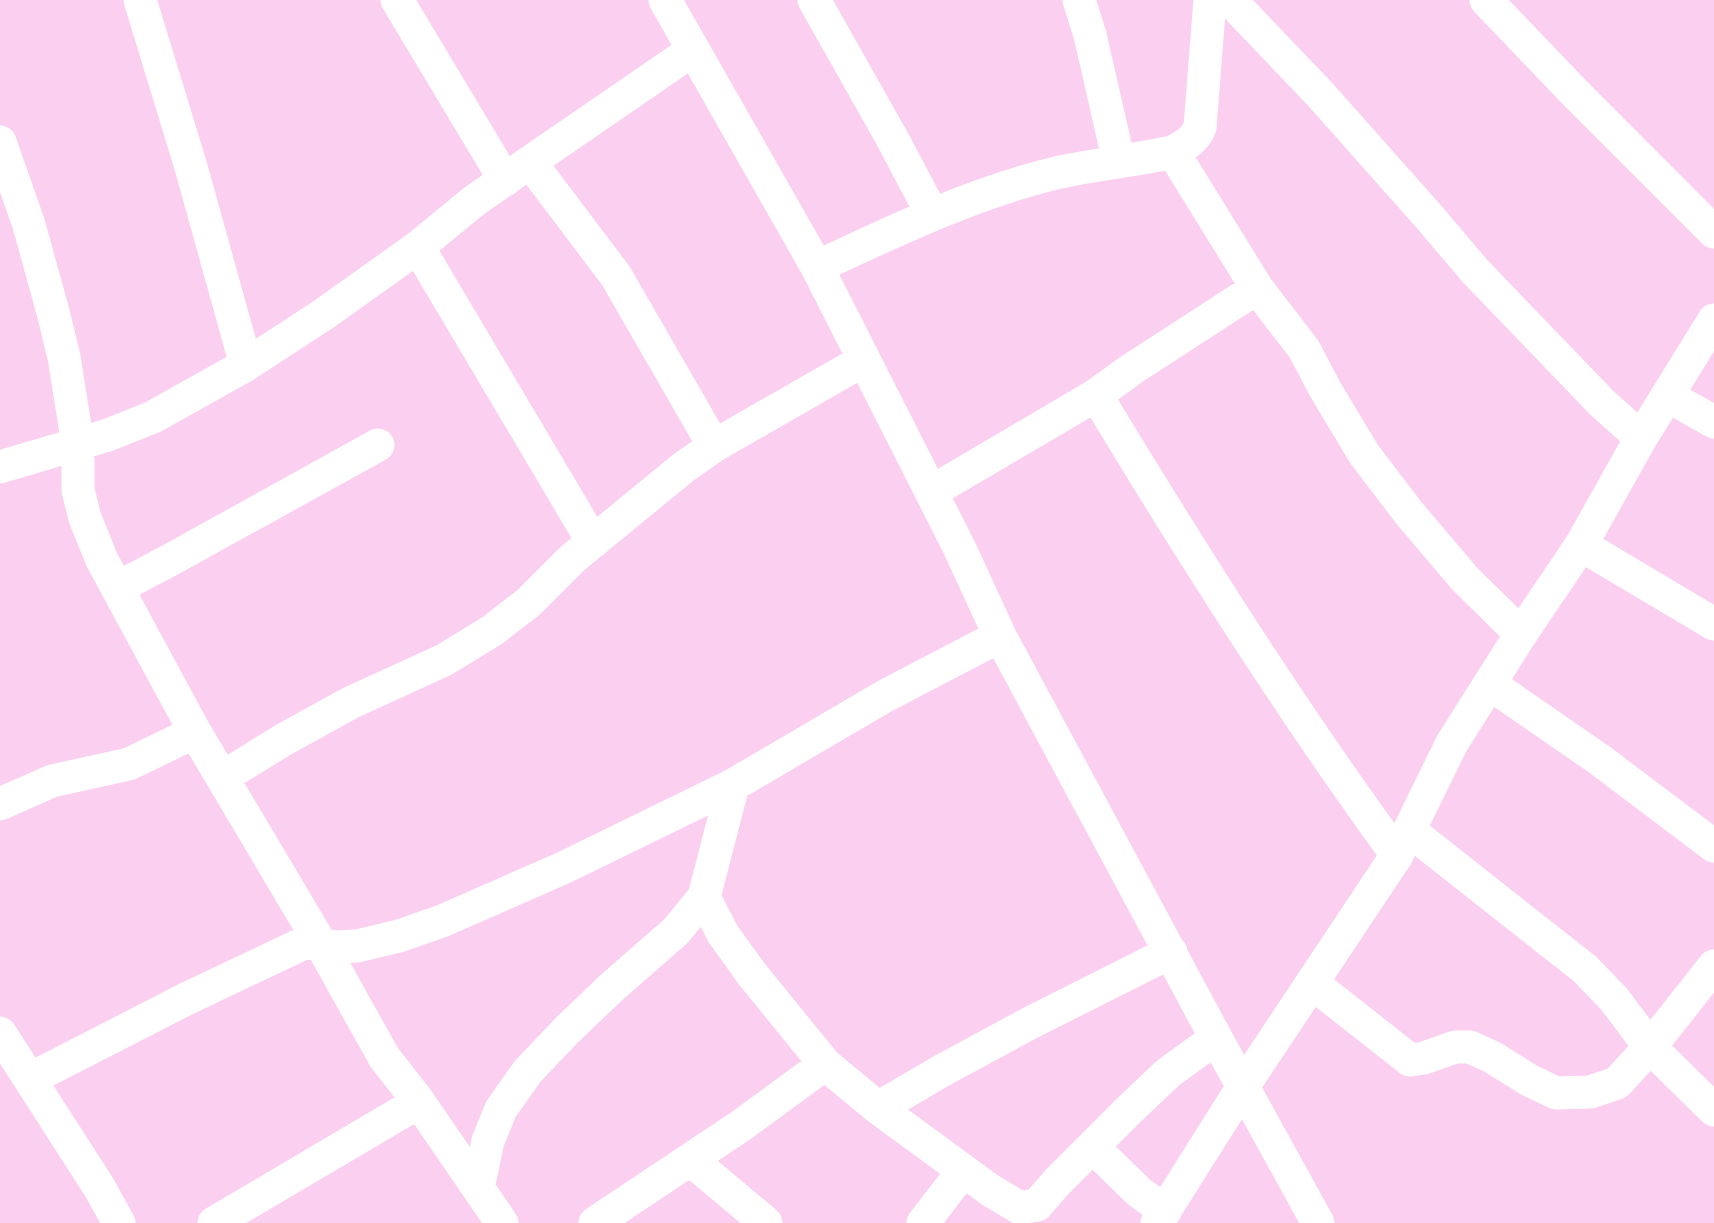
<svg xmlns="http://www.w3.org/2000/svg" width="1714" height="1223" font-family="'PT Sans',sans-serif">
	<style>
		.lines { fill: none; stroke-linecap: round; stroke-linejoin: round }
		.street { stroke: #fff; stroke-width: 33 }
		.secondary { stroke: #fff; stroke-width: 33 }
	</style>
	<rect width="100%" height="100%" fill="#fbcfef"/>
	<g class="lines">
		<path class="street" d="M140,0l51,167 55,198
			M397,0l108,180
			M665,0l152,267 142,280 41,89 216,402 102,185
			M814,0l79,140 39,74
			M1079,0l11,35 29,127
			M1230,0l89,93 111,125 45,53 127,132 39,35
			M1486,0l89,93 139,139
			M0,142l29,83 24,87 11,45 14,88v45l7,28 17,42 93,172 127,214 62,111 35,45 83,121
			M1173,152l84,136 47,61 21,40 39,65 45,59 56,66 56,55
			M530,162l86,114 98,170
			M418,247l175,295
			M817,267c79,-37 158,-75 243,-95 38,-8 76,-12 113,-20 12,-7 22,-12 27,-25l10,-127
			M1096,395c95,157 193,312 301,460
			M1668,396l46,26
			M0,467l108,-32 45,-18 93,-52 78,-51 94,-67 56,-46 56,-39 163,-112
			M931,492l165,-97 36,-26 125,-81
			M1581,545l133,79
			M117,588l55,-29 206,-114
			M1490,684l110,76 114,86
			M223,777l60,-37 67,-37 94,-43 49,-30 36,-28 44,-44 111,-91 30,-21 150,-86
			M0,804l52,-23 77,-17 66,-32
			M1410,831l175,138 29,30 36,48 64,63
			M704,897l19,37 28,39 74,91 53,44 112,82 30,18 17,-3 20,-23 72,-72 39,-37 48,-35
			M1312,983l98,77 14,-2 31,-11h15l22,10 37,23 27,13 34,-1 27,-9 33,-36 64,-81
			M0,1033l99,154 20,36
			M30,1079l156,-80 116,-55 6,-1 29,4 20,-1 42,-10 43,-15 121,-53 170,-83 152,-89 115,-60
			M878,1108l65,-38 87,-47 141,-71
			M1093,1147l46,45 26,19
			M691,1160l75,63
			M478,1188l10,-47 13,-32 27,-38 39,-41 44,-42 65,-57 28,-34 29,-112
			M214,1223l205,-121
			M595,1223l147,-98 83,-61
			M923,1223l40,-52"/>
		<path class="secondary" d="M1157,1223l87,-138 153,-230 55,-112 69,-109 60,-89 60,-107 73,-118"/>
	</g>
</svg>
